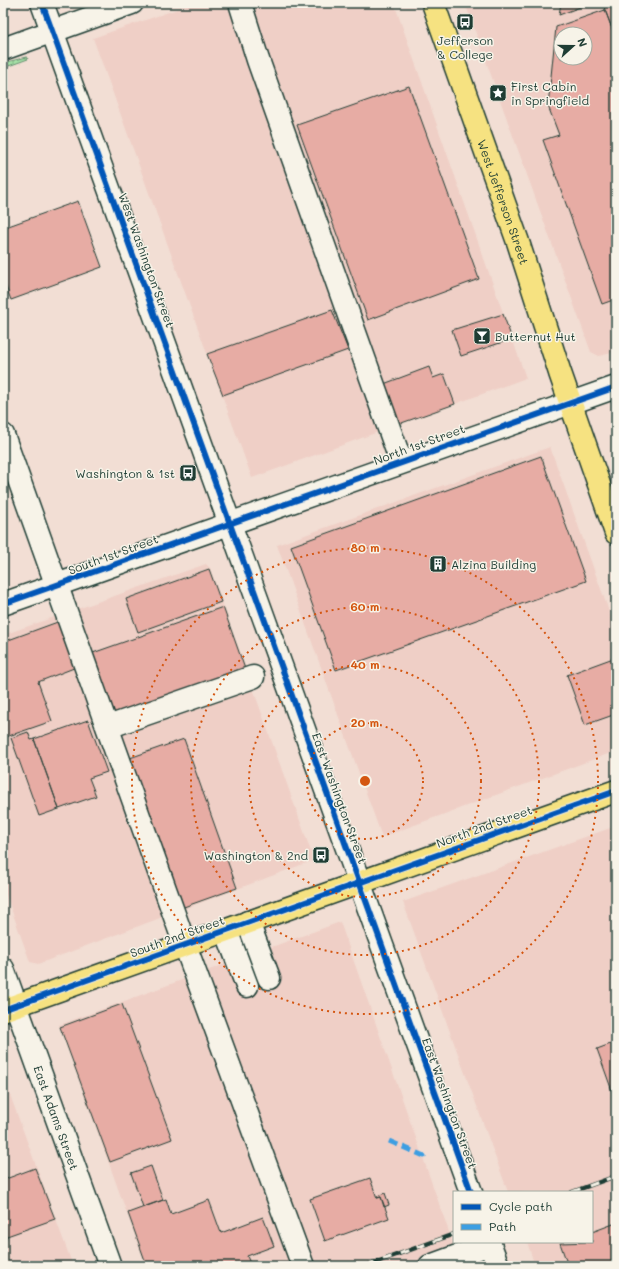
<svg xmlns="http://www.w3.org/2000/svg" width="619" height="1269" font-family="Mali,sans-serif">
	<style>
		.built { fill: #efcfc6; fill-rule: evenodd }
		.green { fill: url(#green-dots); stroke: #628f6e }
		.building { fill: #e7aca4; stroke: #1f3d34; fill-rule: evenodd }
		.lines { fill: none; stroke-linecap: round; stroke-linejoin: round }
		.minor-casing { stroke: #1f3d34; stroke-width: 25 }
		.major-casing { stroke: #1f3d34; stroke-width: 25 }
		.minor { stroke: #f7f3e8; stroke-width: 22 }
		.major { stroke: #f6e281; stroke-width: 22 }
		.rail-casing { stroke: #1f3d34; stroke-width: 4.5 }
		.rail { stroke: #f7f3e8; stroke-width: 3; stroke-dasharray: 9; stroke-linecap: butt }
		.quiet { stroke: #3c9ee2; stroke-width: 5; stroke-dasharray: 10 5; stroke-linecap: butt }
		.cycleway-casing { stroke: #f7f3e8; stroke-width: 8 }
		.cycleway { stroke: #0057b8; stroke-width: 6 }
		.ring { fill: none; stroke: #d45610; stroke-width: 2; stroke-dasharray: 2 4 }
		.labels { text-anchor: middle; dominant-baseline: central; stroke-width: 3; stroke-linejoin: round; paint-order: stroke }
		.poi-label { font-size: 12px; fill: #1f3d34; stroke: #f7f3e8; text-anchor: start }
		.street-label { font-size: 12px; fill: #1f3d34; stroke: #f7f3e8 }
		.centre { fill: #d45610; stroke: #f7f3e8; stroke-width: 2 }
		.ring-label { font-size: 12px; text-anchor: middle; font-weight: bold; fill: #d45610; stroke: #f7f3e8; stroke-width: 3; stroke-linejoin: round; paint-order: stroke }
	</style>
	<defs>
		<pattern id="green-dots" width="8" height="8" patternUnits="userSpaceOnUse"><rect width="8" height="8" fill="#a6e1a7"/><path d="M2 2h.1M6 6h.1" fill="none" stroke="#8ec290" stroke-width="1.8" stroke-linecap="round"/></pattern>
	</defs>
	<rect width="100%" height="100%" fill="#f2ded4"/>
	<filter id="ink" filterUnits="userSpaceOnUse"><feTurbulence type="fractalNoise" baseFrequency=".025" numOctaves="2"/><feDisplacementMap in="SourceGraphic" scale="8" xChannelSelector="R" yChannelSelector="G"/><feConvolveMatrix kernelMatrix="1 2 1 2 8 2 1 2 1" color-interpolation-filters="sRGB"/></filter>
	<g filter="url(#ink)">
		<path class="built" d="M195,3h199l132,375 -274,100 -159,-440z
			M465,3h151v349l-17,4 -8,-4zM561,34h24v24h-24z
			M550,447l66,184v120l-234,86 -105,-292z
			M206,564l4,4 104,292 -276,104 -8,-2 -27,-76v-251z
			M616,826v440h-81l-8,-24h65v-50h-84l-105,-290z
			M340,922l121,344h-315l-87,-241z
			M3,1076l70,190h-70z"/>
		<path class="green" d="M27,57l1,2 -25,9v-5z"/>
		<path class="building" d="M561,3h30l-32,12z
			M603,3h13v36l-11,-29z
			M605,10l11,29v260l-14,5 -59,-164 16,-5 -11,-29 8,-79zM561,34h24v24h-24z
			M409,86l70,193 -111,41 -71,-195z
			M78,201l24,66 -91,33 -8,-21v-51z
			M332,310l16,40 -125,45 -16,-41z
			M503,314l9,25 -51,17 -9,-26z
			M429,367l4,11 11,-4 11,30 -59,21 -15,-40z
			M541,456l45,125 -250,89 -45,-124z
			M209,569l12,33 -83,30 -12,-33z
			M223,607l22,62 -133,48 -22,-63z
			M63,620l16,46 -41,16 14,39 -49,17v-96z
			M616,657v57l-31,11 -18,-50z
			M88,720l19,52 -18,6 7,18 -37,13 -25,-70z
			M28,732l3,8 3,-1 25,70 -20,7 -28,-78z
			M184,739l53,149 -56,20 -54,-149z
			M122,1004l50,135 -62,23 -50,-135z
			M616,1042v60l-19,-53z
			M151,1166l12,34 -20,7 -12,-34z
			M35,1168l20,51 -48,17 -4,9v-65z
			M370,1178l7,20 4,-1 8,21 -64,23 -15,-42z
			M385,1193l4,12 -5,2 -3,-10 -4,1v-2z
			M166,1199l5,15 38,-14 12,33 42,-16 11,29 -27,10 4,10h-104l-19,-53z
			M616,1223v41l-7,2h-41l-8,-23 32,-1v-10z"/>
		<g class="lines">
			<defs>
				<g id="minor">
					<path d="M42,3l429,1189"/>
					<path d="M240,3l18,57 143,402"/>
					<path d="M3,49l129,-46"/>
					<path d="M3,435l182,510 118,321"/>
					<path d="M3,604l613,-217"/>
					<path d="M108,727l145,-50"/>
					<path d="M248,922l21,56"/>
					<path d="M226,930l21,56"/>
					<path id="s1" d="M3,969l107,297"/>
					<path d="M489,1242l9,24"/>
					<path d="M430,1266l60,-22"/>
				</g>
				<g id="major">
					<path id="s2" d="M433,3l85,239 42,131 56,160"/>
					<path d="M3,1010l613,-219"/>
				</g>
			</defs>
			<use href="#minor" class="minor-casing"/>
			<use href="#major" class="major-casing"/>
			<use href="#minor" class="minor"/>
			<use href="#major" class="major"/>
			<defs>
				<path id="rail" d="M572,1192l44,-16
					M366,1266l88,-32"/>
			</defs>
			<use href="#rail" class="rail-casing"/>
			<use href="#rail" class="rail"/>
			<path class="quiet" d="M389,1141l35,15 2,-1"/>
			<defs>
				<path id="cycleway" d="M42,3l429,1189
					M3,604l613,-217
					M3,1010l613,-219"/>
			</defs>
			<use href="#cycleway" class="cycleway-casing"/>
			<use href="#cycleway" class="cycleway"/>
		</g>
	</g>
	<g class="ring">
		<circle cx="365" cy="781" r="58"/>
		<circle cx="365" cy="781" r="116"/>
		<circle cx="365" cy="781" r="174"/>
		<circle cx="365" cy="781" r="233"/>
	</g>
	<defs>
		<symbol id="bus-square" viewBox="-11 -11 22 22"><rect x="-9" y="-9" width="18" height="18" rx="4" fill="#1f3d34" stroke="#f7f3e8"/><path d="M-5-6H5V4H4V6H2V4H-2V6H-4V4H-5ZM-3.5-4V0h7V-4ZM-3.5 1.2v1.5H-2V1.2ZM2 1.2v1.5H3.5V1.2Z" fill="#fff"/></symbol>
		<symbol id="sight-square" viewBox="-11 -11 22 22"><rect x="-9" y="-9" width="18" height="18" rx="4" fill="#1f3d34" stroke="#f7f3e8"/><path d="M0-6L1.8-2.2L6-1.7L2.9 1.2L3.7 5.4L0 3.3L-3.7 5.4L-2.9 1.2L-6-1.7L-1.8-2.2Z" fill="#fff"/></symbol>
		<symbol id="bar-square" viewBox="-11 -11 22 22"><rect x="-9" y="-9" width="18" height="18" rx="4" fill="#1f3d34" stroke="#f7f3e8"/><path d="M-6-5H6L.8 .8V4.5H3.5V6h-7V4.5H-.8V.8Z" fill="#fff"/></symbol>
		<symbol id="building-square" viewBox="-11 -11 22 22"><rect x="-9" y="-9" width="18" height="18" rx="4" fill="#1f3d34" stroke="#f7f3e8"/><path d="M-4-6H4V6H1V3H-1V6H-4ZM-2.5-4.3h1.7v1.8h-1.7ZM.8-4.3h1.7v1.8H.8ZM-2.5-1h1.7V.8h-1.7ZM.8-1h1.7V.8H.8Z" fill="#fff"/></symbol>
	</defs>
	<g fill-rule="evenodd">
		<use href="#bus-square" x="455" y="12" width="20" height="20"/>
		<use href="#sight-square" x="488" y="83" width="20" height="20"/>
		<use href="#bar-square" x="472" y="326" width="20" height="20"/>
		<use href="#bus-square" x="178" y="463" width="20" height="20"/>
		<use href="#building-square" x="428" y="554" width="20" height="20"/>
		<use href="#bus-square" x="311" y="845" width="20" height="20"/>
	</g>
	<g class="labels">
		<g class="poi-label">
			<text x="465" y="40" text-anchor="middle">Jefferson<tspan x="465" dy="14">&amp; College</tspan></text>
			<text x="511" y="86">First Cabin<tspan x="511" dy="14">in Springfield</tspan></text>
			<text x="495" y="336">Butternut Hut</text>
			<text x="175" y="473" text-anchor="end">Washington &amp; 1st</text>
			<text x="451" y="564">Alzina Building</text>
			<text x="308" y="855" text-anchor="end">Washington &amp; 2nd</text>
		</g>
		<g class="street-label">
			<text stroke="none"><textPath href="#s2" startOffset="211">West Jefferson Street</textPath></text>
			<text transform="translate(147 260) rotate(70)">West Washington Street</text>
			<text transform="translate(419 444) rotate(-20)">North 1st Street</text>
			<text transform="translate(113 554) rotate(-20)">South 1st Street</text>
			<text transform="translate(340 798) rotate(70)">East Washington Street</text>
			<text transform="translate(484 826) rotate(-20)">North 2nd Street</text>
			<text transform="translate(177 936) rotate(-20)">South 2nd Street</text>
			<text transform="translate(450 1103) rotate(70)">East Washington Street</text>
			<text stroke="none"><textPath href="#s1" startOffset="158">East Adams Street</textPath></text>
		</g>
	</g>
	<circle cx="365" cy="781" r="6" class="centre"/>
	<g class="ring-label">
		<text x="365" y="552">80 m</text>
		<text x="365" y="611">60 m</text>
		<text x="365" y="669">40 m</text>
		<text x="365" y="727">20 m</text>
	</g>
	<rect width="619" height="1269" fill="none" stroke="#f7f3e8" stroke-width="16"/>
	<rect x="8" y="8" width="603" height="1253" fill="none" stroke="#1f3d34" stroke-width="1.5" filter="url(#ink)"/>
	<rect x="453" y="1191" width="140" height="52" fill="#f7f3e8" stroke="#a1aaa0"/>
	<rect x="461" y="1204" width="20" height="6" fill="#0057b8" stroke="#a1aaa0"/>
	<text x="489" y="1211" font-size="12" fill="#1f3d34">Cycle path</text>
	<rect x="461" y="1224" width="20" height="6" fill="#3c9ee2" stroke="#a1aaa0"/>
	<text x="489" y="1231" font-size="12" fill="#1f3d34">Path</text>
	<g transform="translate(573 46) rotate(69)"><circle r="19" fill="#f7f3e8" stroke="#a1aaa0"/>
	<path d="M0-3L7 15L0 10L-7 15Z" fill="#1f3d34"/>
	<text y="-6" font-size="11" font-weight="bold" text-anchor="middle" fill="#1f3d34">N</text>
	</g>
</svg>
